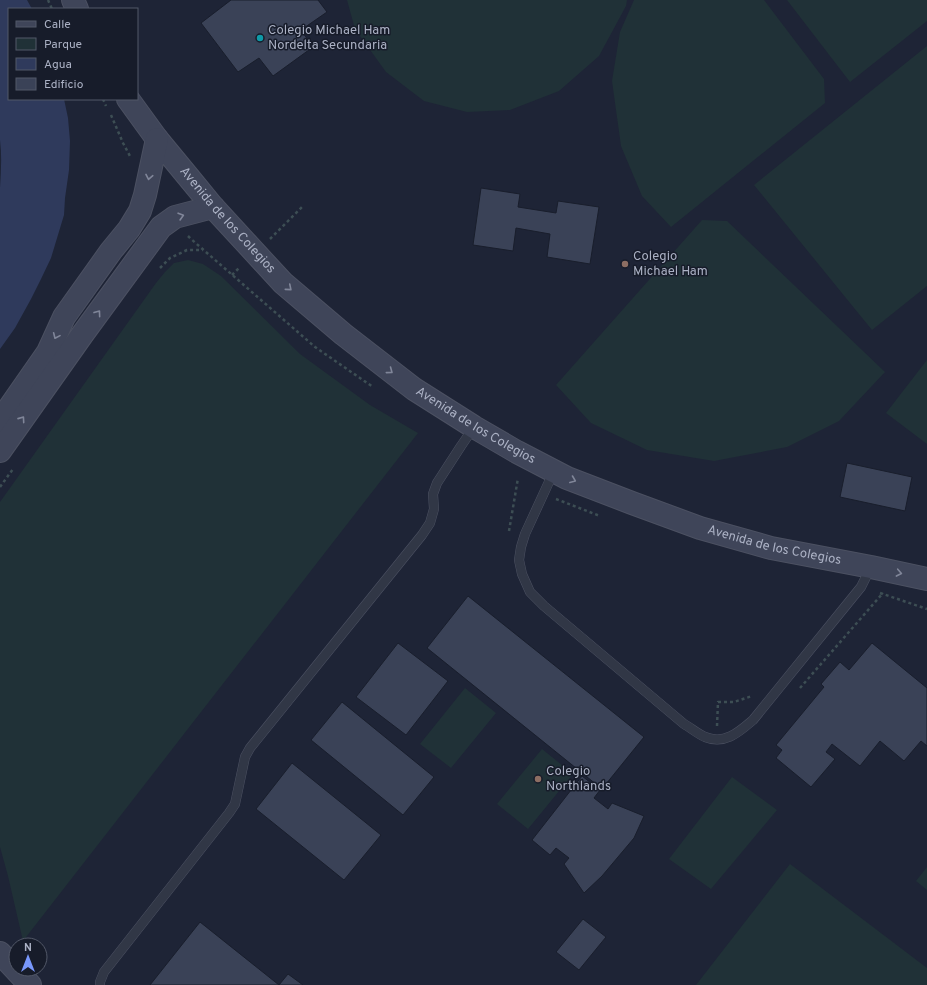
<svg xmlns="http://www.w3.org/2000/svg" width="927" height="985" font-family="Overpass,sans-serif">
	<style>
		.green { fill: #203137 }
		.water { fill: #2f3a5c }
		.building { fill: #3a4257; stroke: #191e2c }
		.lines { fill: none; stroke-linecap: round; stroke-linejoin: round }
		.lane-casing { stroke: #4c5162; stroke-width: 10 }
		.secondary-casing { stroke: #4c5162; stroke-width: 24 }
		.path { stroke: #3d4e54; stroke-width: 2.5; stroke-dasharray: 3 3; stroke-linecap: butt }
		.lane { stroke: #313746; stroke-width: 9 }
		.secondary { stroke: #3f4559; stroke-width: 22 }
		.oneway { stroke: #808699 }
		.culture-dot { fill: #0f9aa8; stroke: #171c2a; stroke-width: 1.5 }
		.education-dot { fill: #8d6e63; stroke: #171c2a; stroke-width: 1.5 }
		.labels { text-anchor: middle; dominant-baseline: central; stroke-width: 3; stroke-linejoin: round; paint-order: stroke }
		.poi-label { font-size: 13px; fill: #abb1c4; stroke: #171c2a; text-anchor: start }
		.street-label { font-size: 13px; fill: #abb1c4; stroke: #171c2a }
	</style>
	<rect width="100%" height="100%" fill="#1e2436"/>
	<path class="green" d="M347,0h280l-1,6 -27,50 -40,35 -49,19 -43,2 -43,-11 -38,-29 -31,-43z
		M634,0h130l60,79 1,24 -154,124 -29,-31 -21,-50 -9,-65 8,-49z
		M787,0h140v21l-77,61z
		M927,46v240l-55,44 -118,-145z
		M702,220l25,1 158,151 -46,49 -52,26 -73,14 -67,-11 -56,-27 -35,-38z
		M188,260l15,4 18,12 79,78 70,51 48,28 -395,508 -15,-65 -8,-29v-345l156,-219 9,-11 9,-9z
		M927,360v84l-41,-31z
		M465,688l31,25 -45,55 -31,-24z
		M542,749l31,25 -45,55 -31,-25z
		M732,777l45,33 -66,79 -42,-30z
		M790,864l137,104v17h-231z
		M927,867v23l-11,-9z"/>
	<path class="water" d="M0,0h27l5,9h-23v90h55l4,19 2,23 -1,29 -4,28 -1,17 -13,43 -10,21 -10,20 -16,29 -15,21v-161c1,-16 2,-32 0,-48z"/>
	<path class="building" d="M231,0h87l9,12 -26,18 12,17 -40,29 -14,-18 -21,14 -37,-49z
		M481,188l39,6 -2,13 38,6 2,-12 41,6 -9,57 -43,-7 3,-23 -34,-6 -3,23 -40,-6z
		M847,463l65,14 -7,34 -65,-14z
		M468,596l176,141 -42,52 -175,-141z
		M398,643l50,38 -42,54 -50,-38z
		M872,643l55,45v58l-6,-5 -17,20 -24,-20 -20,25 -28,-22 -6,8 9,7 -24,28 -35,-29 6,-8 -6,-5 48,-58 -3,-3 19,-22 9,8z
		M342,702l92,75 -31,38 -92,-75z
		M292,763l89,72 -37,45 -88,-71z
		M582,776l18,14 -6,8 14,11 4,-6 32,13 -10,22 -32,38 -18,17 -20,-29 5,-6 -13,-10 -6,7 -18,-15z
		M583,919l23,18 -27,33 -23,-18z
		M200,922l79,63 9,-11 15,11h-153z"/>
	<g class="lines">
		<defs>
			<path id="lane" d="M554,471l-29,63 -4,13 -2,13 3,14 8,18 14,14 140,118c7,4 14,10 21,13 20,8 34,-5 48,-17l108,-133 10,-20
				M100,985v-3l4,-10 125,-159 6,-9 10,-47 5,-9 172,-213 8,-12 4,-14 -1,-15 4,-11 24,-37 13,-19"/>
			<g id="secondary">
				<path d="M73,0l4,9"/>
				<path id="s1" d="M128,99l29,40 33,40 23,28 70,76 60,51 71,55 60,38 43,25 50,26 65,25 68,25 71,20 100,19 56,12"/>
				<path d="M0,421l48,-69 16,-35 47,-66 18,-22 11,-18 5,-16 12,-56"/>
				<path d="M0,451l82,-116 79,-108 14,-10 38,-10"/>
				<path d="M0,953l30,32"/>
			</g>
		</defs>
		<use href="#lane" class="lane-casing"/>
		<use href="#secondary" class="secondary-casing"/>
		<path class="path" d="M48,0l4,9
			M103,99l3,7
			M111,115l12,28 8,15
			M188,236l3,3 124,108 58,40
			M270,239l32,-32
			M160,268l10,-10 17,-8h16
			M232,275l8,-8
			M0,487l13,-18
			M556,499l44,17
			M509,531l9,-53
			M880,593l47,16
			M800,688l83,-95
			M717,726l1,-24h16l18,-6"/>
		<use href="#lane" class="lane"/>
		<use href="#secondary" class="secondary"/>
	</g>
	<defs><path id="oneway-chevron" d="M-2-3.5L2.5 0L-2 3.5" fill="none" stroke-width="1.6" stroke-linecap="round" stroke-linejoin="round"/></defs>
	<g class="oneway">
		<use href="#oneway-chevron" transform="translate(149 177) rotate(101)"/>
		<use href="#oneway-chevron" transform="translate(181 216) rotate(-16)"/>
		<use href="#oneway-chevron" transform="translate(289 288) rotate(40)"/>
		<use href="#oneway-chevron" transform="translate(98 313) rotate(-54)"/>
		<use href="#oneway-chevron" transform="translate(56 336) rotate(114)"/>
		<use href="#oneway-chevron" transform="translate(390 371) rotate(37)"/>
		<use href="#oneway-chevron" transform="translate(22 419) rotate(-55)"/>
		<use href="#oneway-chevron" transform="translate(573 480) rotate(22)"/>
		<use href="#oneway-chevron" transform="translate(899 573) rotate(11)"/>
	</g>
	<circle class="culture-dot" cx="260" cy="38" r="4"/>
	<g class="education-dot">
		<circle cx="625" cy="264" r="4"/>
		<circle cx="538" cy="779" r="4"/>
	</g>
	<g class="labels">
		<g class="poi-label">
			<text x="268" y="31">Colegio Michael Ham<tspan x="268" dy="15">Nordelta Secundaria</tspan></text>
			<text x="633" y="257">Colegio<tspan x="633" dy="15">Michael Ham</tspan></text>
			<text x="546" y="772">Colegio<tspan x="546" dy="15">Northlands</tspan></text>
		</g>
		<g class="street-label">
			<text stroke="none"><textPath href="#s1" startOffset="157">Avenida de los Colegios</textPath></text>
			<text stroke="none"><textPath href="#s1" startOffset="481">Avenida de los Colegios</textPath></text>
			<text stroke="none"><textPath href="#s1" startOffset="805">Avenida de los Colegios</textPath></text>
		</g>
	</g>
	<rect x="8" y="8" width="130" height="92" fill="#171c2a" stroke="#525868"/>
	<rect x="16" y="21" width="20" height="6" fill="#3f4559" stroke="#525868"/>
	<text x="44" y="28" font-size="12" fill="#abb1c4">Calle</text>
	<rect x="16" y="38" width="20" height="12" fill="#203137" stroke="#525868"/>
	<text x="44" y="48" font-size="12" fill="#abb1c4">Parque</text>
	<rect x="16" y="58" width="20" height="12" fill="#2f3a5c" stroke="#525868"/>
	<text x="44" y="68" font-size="12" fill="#abb1c4">Agua</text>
	<rect x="16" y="78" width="20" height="12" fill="#3a4257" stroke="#525868"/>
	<text x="44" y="88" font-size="12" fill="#abb1c4">Edificio</text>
	<g transform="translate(28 957)"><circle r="19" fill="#171c2a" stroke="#525868"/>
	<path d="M0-3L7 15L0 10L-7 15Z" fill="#7897fb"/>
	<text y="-6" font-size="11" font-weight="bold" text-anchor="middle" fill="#abb1c4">N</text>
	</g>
</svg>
